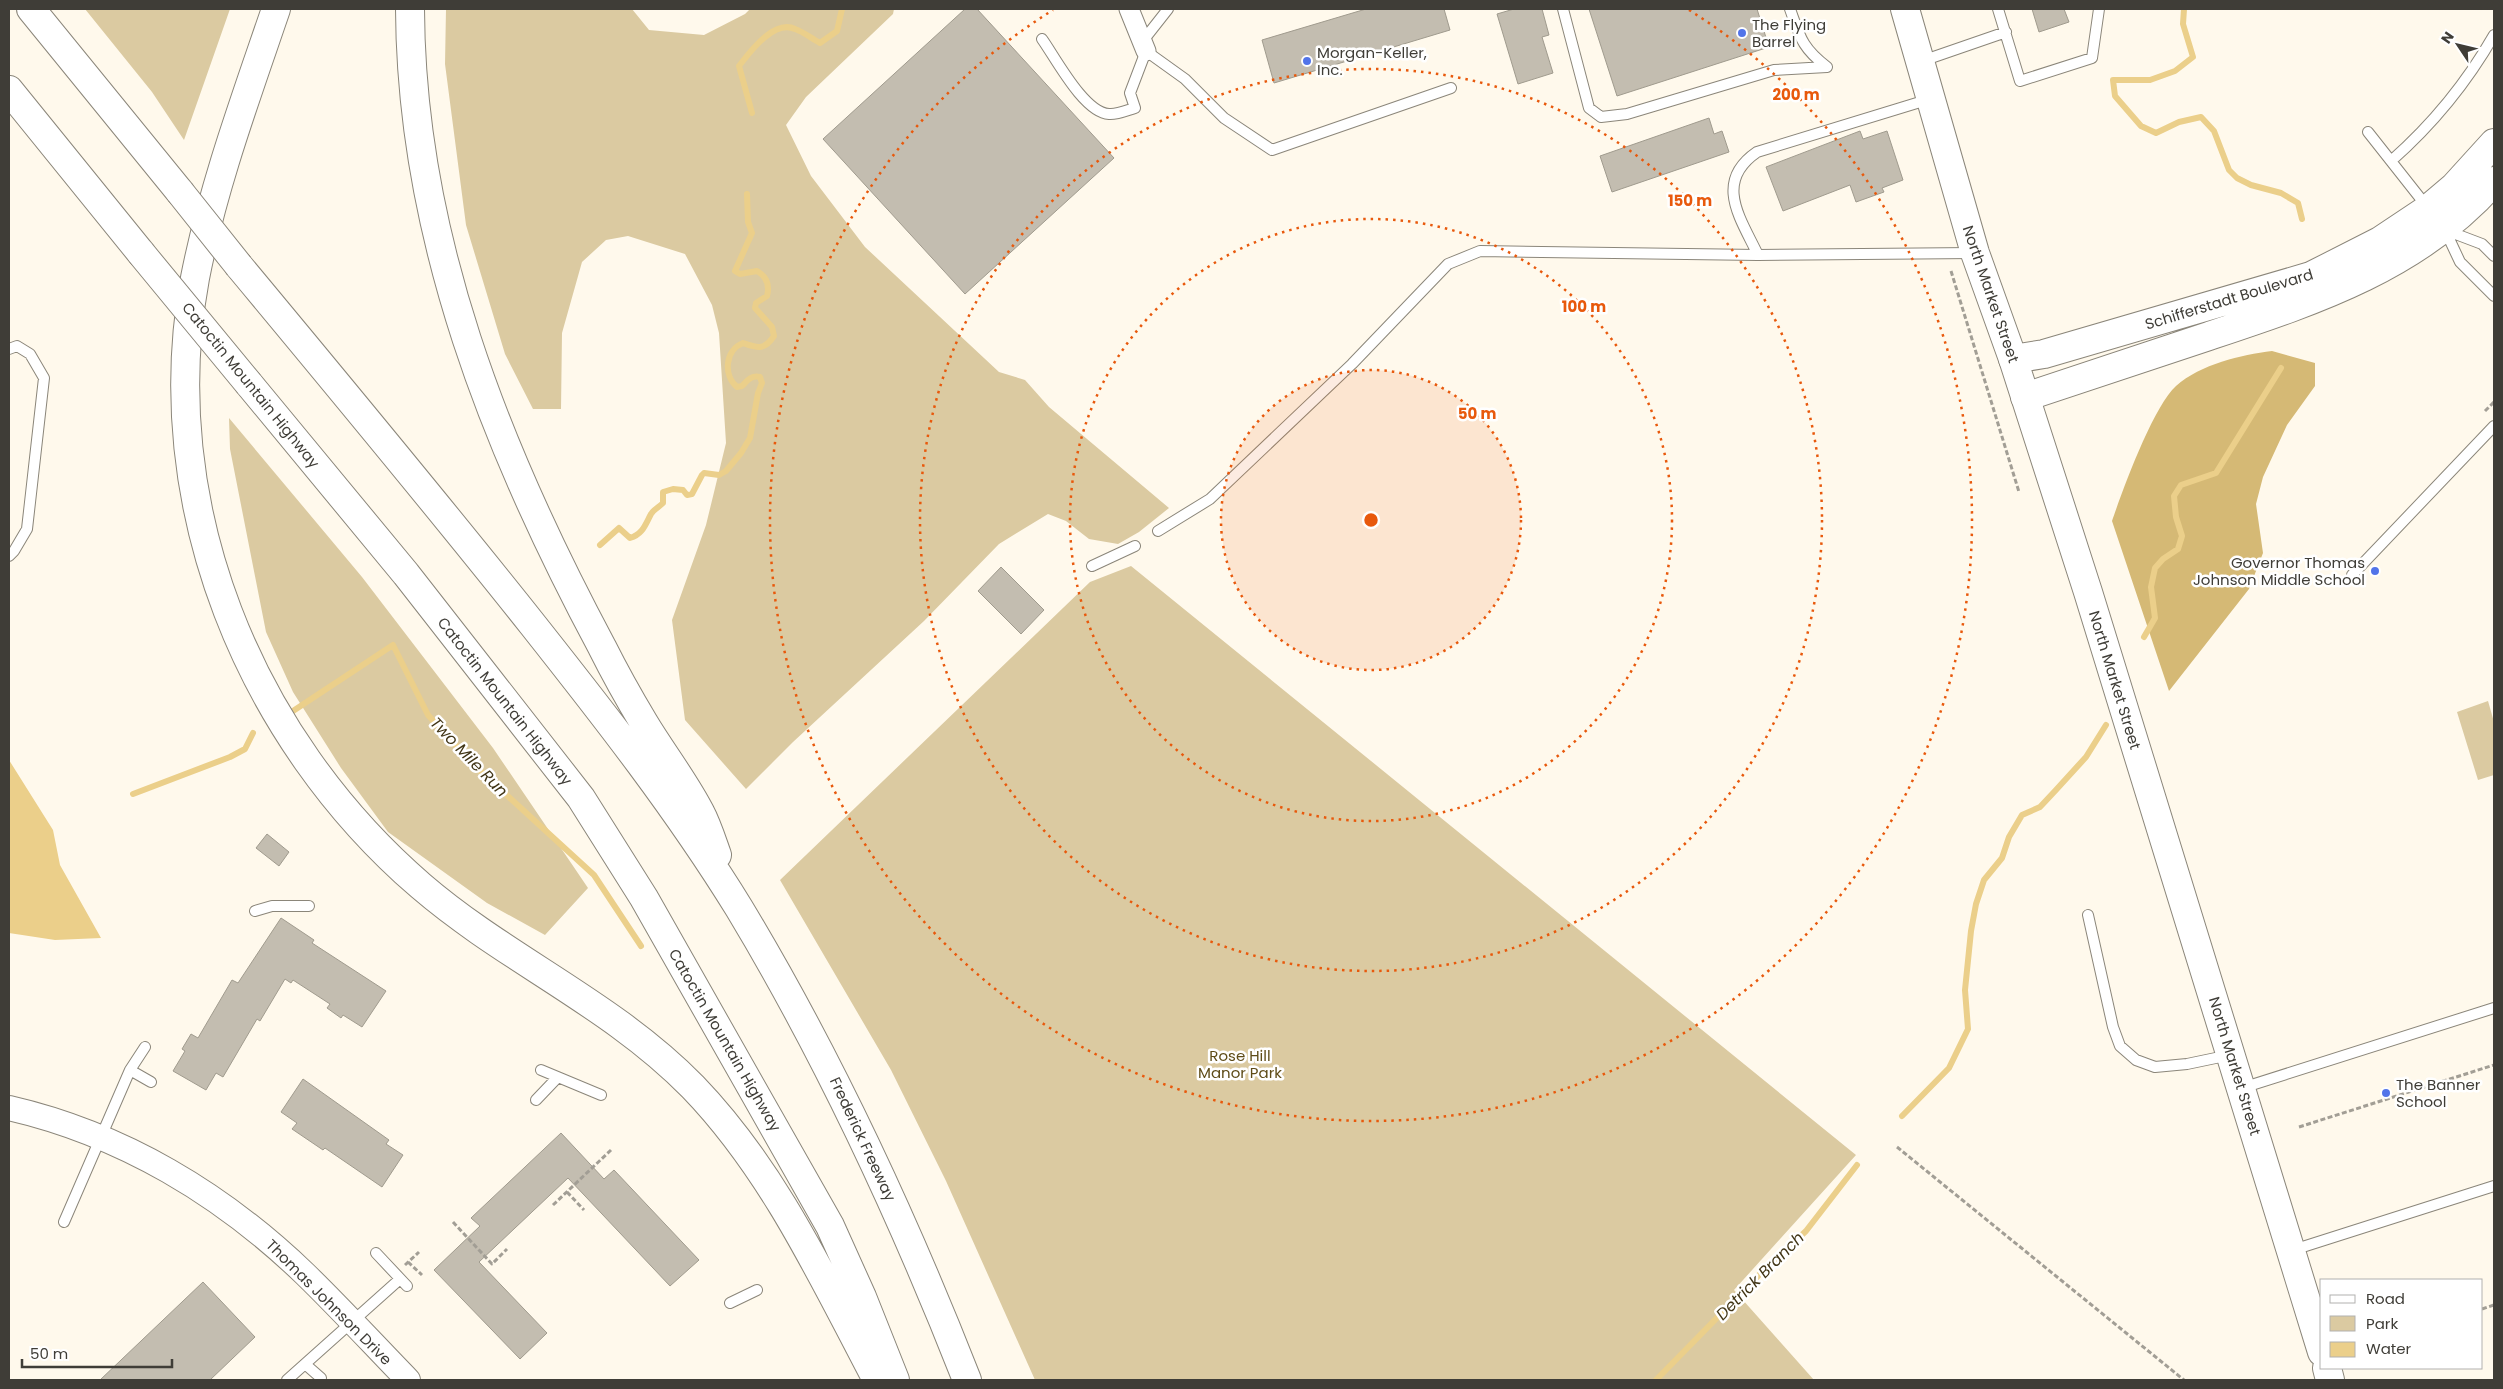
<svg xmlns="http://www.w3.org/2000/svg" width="2503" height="1389" font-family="Poppins,sans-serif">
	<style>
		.green { fill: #dbcaa1 }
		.forest { fill: #d5b975 }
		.water { fill: #ebcf8a }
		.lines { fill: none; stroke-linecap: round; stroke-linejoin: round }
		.stream { stroke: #ebcf8a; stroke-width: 6 }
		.building { fill: #c3bdb0; stroke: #a09b8e }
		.service-casing { stroke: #8b867a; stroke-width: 12 }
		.minor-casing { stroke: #8b867a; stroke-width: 21 }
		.tertiary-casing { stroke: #8b867a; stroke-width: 26 }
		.secondary-casing { stroke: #8b867a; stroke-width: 30 }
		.primary-casing { stroke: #8b867a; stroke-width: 30 }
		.motorway-casing { stroke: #8b867a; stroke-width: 30 }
		.path { stroke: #a29e95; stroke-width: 3; stroke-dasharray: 5 2.5; stroke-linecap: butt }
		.service { stroke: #fff; stroke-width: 10 }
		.minor { stroke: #fff; stroke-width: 19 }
		.tertiary { stroke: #fff; stroke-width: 24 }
		.secondary { stroke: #fff; stroke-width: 28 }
		.primary { stroke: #fff; stroke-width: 28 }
		.motorway { stroke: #fff; stroke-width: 28 }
		.motorway-bridge-casing { stroke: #8b867a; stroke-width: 30; stroke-linecap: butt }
		.motorway-bridge { stroke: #fff; stroke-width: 28 }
		.ring { fill: none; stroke: #e8590c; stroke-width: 2.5; stroke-dasharray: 2.5 5 }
		.poi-dot { fill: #5274e9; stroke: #fff; stroke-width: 2 }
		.labels { text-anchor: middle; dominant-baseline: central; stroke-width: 5; stroke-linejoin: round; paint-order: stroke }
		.poi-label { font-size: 15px; fill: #3f3d37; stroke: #fff; text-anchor: start }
		.street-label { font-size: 15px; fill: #3f3d37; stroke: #fff }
		.park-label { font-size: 15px; fill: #5f4c18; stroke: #fff }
		.water-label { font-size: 16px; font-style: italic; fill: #413516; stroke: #fff }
		.centre { fill: #e8590c; stroke: #fff; stroke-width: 2.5 }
		.ring-label { font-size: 15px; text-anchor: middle; font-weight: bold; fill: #e8590c; stroke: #fff; stroke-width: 5; stroke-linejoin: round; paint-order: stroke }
	</style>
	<rect width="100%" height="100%" fill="#fff9ec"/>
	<path class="green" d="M85,9h145l-46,131 -32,-48z
		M446,9h186l17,21 55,5 41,-21 5,-5h144l-1,5 -87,83 -20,28 25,51 54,71 134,125 26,8 24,27 120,101 -30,24 -21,12 -29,-5 -23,-18 -18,-7 -49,30 -75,77 -131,121 -47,47 -61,-69 -13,-100 34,-95 20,-82 -7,-110 -7,-28 -27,-51 -57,-18 -22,4 -24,22 -20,71 -1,76h-28l-28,-55 -39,-129 -21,-161z
		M229,418l133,159 131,171 95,140 -43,47 -58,-32 -99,-71 -47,-64 -48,-76 -27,-60 -36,-183z
		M1131,566l725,589 -122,135 80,90h-779l-89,-199 -55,-111 -111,-190 310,-298z
		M2488,701l6,21v53l-16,5 -21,-68z"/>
	<path class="forest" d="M2272,351l43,12v23l-28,39 -24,52 -7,27 7,49 -14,36 -80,102 -57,-170c11,-32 41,-114 64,-135 25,-22 65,-31 96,-35z"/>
	<path class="water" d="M9,760l44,70 7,35 41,73 -46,2 -46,-7z"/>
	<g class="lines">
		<path class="stream" d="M2184,9l-1,15 10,33 -18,14 -25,9h-37l2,16 26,30 15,7 23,-11 22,-5 13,14 15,39 8,8 14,7 30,8 17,10 4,16
			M752,113l-13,-47c11,-14 35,-47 56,-37 9,3 17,10 25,14l17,-12 5,-22
			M600,545l19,-17 11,10c13,-4 15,-13 21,-24 2,-4 8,-7 12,-11v-11l10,-3 10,1 4,5 5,-1 10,-19 2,-2 15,2 7,-4 15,-18 9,-15 8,-45 4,-10 -2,-6c-9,-2 -12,3 -18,9l-5,1c-14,-12 -12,-37 6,-44 14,5 21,8 31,-7l-2,-9 -17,-19 1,-5 11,-7c3,-11 0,-19 -10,-25l-17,3 -5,-3 17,-38 -4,-11 -1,-28
			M2144,637l11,-19 -4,-31 4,-19 8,-9 15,-10 4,-13 -6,-19 -2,-21 7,-11 35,-12 65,-105
			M293,711l100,-66 35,70 48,52 118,108 47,71
			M133,794l97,-37 15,-8 8,-16
			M1902,1116l47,-48 19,-39 -3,-39 6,-59 5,-27 8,-24 18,-22 7,-21 13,-22 18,-8 15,-16 31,-34 20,-32
			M1656,1380l106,-108 44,-41 51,-66"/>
	</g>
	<path class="building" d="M965,9h12l137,149 -149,136 -142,-155z
		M1366,9h78l6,21 -176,53 -12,-43z
		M1514,9h28l7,26 -7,2 11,36 -35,11 -21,-70z
		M1589,9h168l12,38 -152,49z
		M2032,9h32l5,13 -30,10z
		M1709,118l5,16 8,-3 7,21 -117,40 -12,-36z
		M1860,131l3,8 24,-8 16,49 -21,8 2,4 -28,10 -6,-17 -67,26 -17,-44z
		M1001,567l43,43 -23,24 -43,-43z
		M267,834l22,18 -10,14 -23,-18z
		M281,918l33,22 -2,3 74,48 -24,36 -19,-12 -2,3 -14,-10 3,-4 -37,-24 -2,3 -6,-4 -25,42 -3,-2 -34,58 -7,-4 -10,17 -33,-19 12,-20 -3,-2 9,-15 7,4 34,-58 6,3z
		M303,1079l86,61 -3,4 17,11 -21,32 -57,-39 -2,2 -31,-21 5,-6 -16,-11z
		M561,1133l43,46 10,-9 85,90 -29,26 -102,-108 -89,84 68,71 -27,26 -86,-89 46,-44 -9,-8z
		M203,1282l52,55 -45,43h-110z"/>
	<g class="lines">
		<defs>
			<path id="service" d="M1563,9l26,99 12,9 26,-3 147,-44 53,-3
				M1790,9c10,28 12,39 37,58
				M1998,9l22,72 72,-23 7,-49
				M1042,39c13,18 42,74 67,75 7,1 19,-4 26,-6l-5,-15 16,-42 39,28 39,39 48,32 179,-62
				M1142,42l26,-33
				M1922,61l84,-29
				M2368,132l60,76
				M2391,161c42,-37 75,-77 103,-126
				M2445,230l15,32 34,34
				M2445,230l37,14 12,12
				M1758,255c-17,-36 -45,-73 -1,-103l173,-53
				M9,349l8,-3 13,8 14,24 -17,151 -13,22 -5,5
				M1158,531l52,-32 142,-135 96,-100 32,-13 278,4 216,-2
				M1092,566l43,-20
				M2352,575l142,-149
				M255,911l17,-5h37
				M2088,915l25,112 7,19 16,14 19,7 32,-3 43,-9
				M130,1070l21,12
				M541,1070l60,25
				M2242,1088l252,-80
				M536,1100l21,-22
				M64,1222l66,-152 15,-23
				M2293,1250l201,-64
				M376,1253l31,33
				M730,1303l27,-13
				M305,1364l16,14
				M287,1380l113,-101"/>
			<path id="minor" d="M1129,9l17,42"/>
			<path id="tertiary" d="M9,1108c113,26 213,86 296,166 35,34 69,71 103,106"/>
			<path id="secondary" d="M2013,359l31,-5 267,-78 69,-35 48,-32 26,-22 40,-44
				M2025,397c62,-21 123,-41 184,-61 105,-35 210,-69 285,-155"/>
			<path id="primary" d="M1905,9l70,244 38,106 75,233 234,760
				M2327,1368l3,12"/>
			<path id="motorway" d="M31,9l149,183
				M276,9c-30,88 -63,177 -81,269 -42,226 54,460 226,608 86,74 191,118 272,201 81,84 130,191 184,293
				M410,9c1,227 86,440 192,638 13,26 27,51 42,76 18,30 40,58 56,89 7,13 12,29 17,43
				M9,90l132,163
				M239,266c99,119 198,238 294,359 72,91 145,184 206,283 91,151 164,309 228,472
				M249,384l157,190 175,224 63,100 186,328 32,71 33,83"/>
		</defs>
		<use href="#service" class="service-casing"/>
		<use href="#minor" class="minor-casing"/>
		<use href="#tertiary" class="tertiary-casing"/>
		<use href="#secondary" class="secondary-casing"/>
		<use href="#primary" class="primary-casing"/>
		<use href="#motorway" class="motorway-casing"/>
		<path class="path" d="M1951,271l68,221
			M2485,411l9,-9
			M2299,1127l195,-62
			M1897,1147l287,233
			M567,1192l17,18
			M553,1205l58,-55
			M453,1222l39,42 15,-15
			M408,1262l14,13
			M405,1265l14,-13
			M2482,1309l12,-4"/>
		<use href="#service" class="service"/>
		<use href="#minor" class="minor"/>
		<use href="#tertiary" class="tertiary"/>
		<use href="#secondary" class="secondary"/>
		<use href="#primary" class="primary"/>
		<use href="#motorway" class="motorway"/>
		<defs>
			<path id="motorway-bridge" d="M180,192l59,74
				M141,253l108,131"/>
		</defs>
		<use href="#motorway-bridge" class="motorway-bridge-casing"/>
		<use href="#motorway-bridge" class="motorway-bridge"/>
	</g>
	<circle cx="1371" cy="520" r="150" fill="#e8590c" fill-opacity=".12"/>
	<g class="ring">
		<circle cx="1371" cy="520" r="150"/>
		<circle cx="1371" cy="520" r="301"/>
		<circle cx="1371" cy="520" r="451"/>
		<path d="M1689 10A601 601 0 1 1 1053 10"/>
	</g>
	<g class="poi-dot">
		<circle cx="1742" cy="33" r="5"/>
		<circle cx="1307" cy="61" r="5"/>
		<circle cx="2375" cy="571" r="5"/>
		<circle cx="2386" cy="1093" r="5"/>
	</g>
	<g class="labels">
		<g class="poi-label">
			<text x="1752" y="24">The Flying<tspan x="1752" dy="17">Barrel</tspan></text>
			<text x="1317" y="52">Morgan-Keller,<tspan x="1317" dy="17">Inc.</tspan></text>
			<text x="2365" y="562" text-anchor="end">Governor Thomas<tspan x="2365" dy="17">Johnson Middle School</tspan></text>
			<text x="2396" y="1084">The Banner<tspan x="2396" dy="17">School</tspan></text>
		</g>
		<g class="street-label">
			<text transform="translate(1991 294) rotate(71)">North Market Street</text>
			<text transform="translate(2229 299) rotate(-17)">Schifferstadt Boulevard</text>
			<text transform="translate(251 385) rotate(51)">Catoctin Mountain Highway</text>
			<text transform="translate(2115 680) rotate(73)">North Market Street</text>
			<text transform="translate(505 701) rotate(52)">Catoctin Mountain Highway</text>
			<text transform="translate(725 1040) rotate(60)">Catoctin Mountain Highway</text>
			<text transform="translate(2235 1066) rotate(73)">North Market Street</text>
			<text transform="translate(863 1139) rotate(65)">Frederick Freeway</text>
			<text transform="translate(329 1302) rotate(45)">Thomas Johnson Drive</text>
		</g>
		<g class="park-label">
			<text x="1240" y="1055">Rose Hill<tspan x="1240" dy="17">Manor Park</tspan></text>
		</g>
		<g class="water-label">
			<text transform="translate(469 757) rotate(46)">Two Mile Run</text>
			<text transform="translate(1760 1276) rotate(-45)">Detrick Branch</text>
		</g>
	</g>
	<circle cx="1371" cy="520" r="8" class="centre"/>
	<g class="ring-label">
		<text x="1796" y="100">200 m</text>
		<text x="1690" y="206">150 m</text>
		<text x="1584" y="312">100 m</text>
		<text x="1477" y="419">50 m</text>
	</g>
	<rect width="2503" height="1389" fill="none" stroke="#3f3d37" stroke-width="20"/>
	<rect x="2320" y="1279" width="162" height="90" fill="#ffffff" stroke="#b2b1af"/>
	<rect x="2330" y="1295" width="25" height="8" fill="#ffffff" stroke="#b2b1af"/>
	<text x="2366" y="1304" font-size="15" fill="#3f3d37">Road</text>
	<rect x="2330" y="1316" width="25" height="15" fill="#dbcaa1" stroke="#b2b1af"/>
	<text x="2366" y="1329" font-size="15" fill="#3f3d37">Park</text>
	<rect x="2330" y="1342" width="25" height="15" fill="#ebcf8a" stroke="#b2b1af"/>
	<text x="2366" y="1354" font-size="15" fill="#3f3d37">Water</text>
	<g transform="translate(2458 45) rotate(305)" stroke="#ffffff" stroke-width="4" paint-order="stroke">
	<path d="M0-4L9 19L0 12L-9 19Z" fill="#3f3d37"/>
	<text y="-8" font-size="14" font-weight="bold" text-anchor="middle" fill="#3f3d37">N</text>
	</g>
	<path d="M22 1359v8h150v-8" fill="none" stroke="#3f3d37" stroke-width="2.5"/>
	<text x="30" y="1359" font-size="15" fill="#3f3d37" stroke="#ffffff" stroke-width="4" paint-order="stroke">50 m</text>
</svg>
